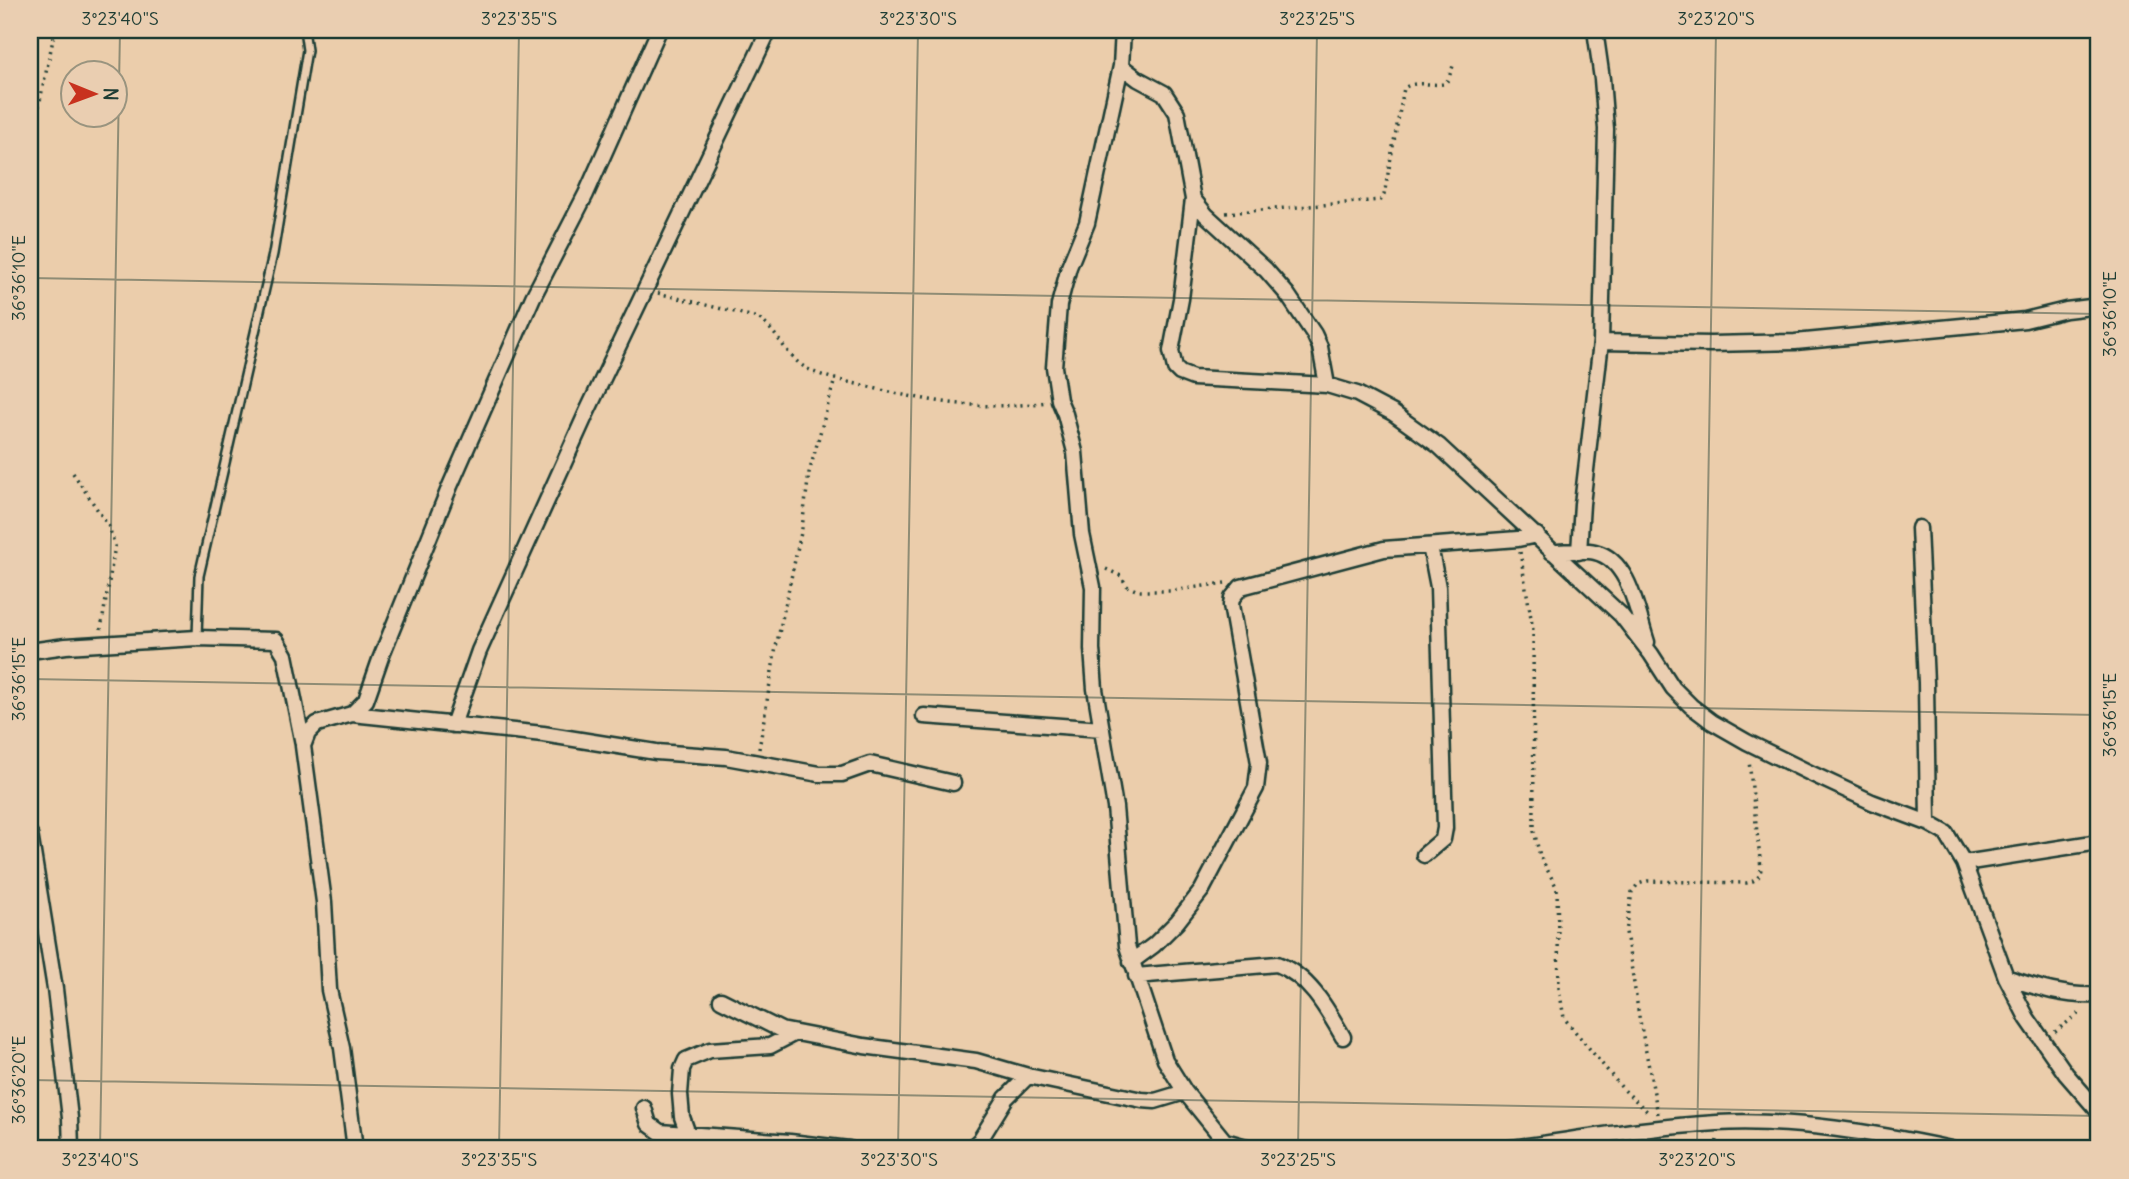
<svg xmlns="http://www.w3.org/2000/svg" width="2129" height="1179" font-family="Delius,sans-serif">
	<style>
		.lines { fill: none; stroke-linecap: round; stroke-linejoin: round }
		.service-casing { stroke: #1f3d34; stroke-width: 12 }
		.minor-casing { stroke: #1f3d34; stroke-width: 19 }
		.path { stroke: #1f3d34; stroke-width: 3.5; stroke-dasharray: 2 5; stroke-linecap: butt }
		.service { stroke: #eaceb1; stroke-width: 7 }
		.minor { stroke: #eaceb1; stroke-width: 14 }
		.ticks { fill: none; stroke: #1f3d34; stroke-width: 2; stroke-opacity: 0.45 }
		.neatline { fill: none; stroke: #1f3d34; stroke-width: 2.5 }
		.ticks-label { font-size: 18px; text-anchor: middle; fill: #1f3d34 }
	</style>
	<rect width="100%" height="100%" fill="#ebcdab"/>
	<filter id="ink" filterUnits="userSpaceOnUse"><feTurbulence type="fractalNoise" baseFrequency=".0143" numOctaves="2"/><feDisplacementMap in="SourceGraphic" scale="14" xChannelSelector="R" yChannelSelector="G"/><feConvolveMatrix kernelMatrix="1 2 1 2 8 2 1 2 1" color-interpolation-filters="sRGB"/></filter>
	<g filter="url(#ink)">
		<g class="lines">
			<defs>
				<path id="service" d="M197,638l2,-62 74,-322 34,-204 -2,-14"/>
				<path id="minor" d="M1123,30l-2,36 -34,157 -18,44 -10,38 -5,62 5,33 6,14 10,38 7,82 11,53 -1,62 3,40 20,118 12,139 38,114 20,32 46,57
					M1121,66l17,13 26,14 13,20 16,86 -12,100 -10,52 4,17 5,5 13,5 134,7 30,9 36,19 46,33 182,169 30,39 22,34 18,18 21,16 35,20 63,31 62,29 56,21 18,10 18,30 42,114 21,41 39,56 33,38
					M1193,199l13,16 60,55 21,24 27,40 6,13 7,38
					M1601,342l110,2 84,-2 230,-22 41,-10 33,-4
					M1919,528l7,155 2,140
					M1552,552c13,0 30,-3 43,0 35,8 42,61 52,90
					M1579,552l3,-48 19,-162 5,-213 -4,-50 -7,-49
					M30,651l36,-5 131,-8 79,2 9,15 18,89
					M352,714l191,20 113,18 70,5 93,17h23l28,-10 83,19
					M924,716l178,13
					M453,725l26,-74 107,-237 183,-384
					M30,834l25,155 15,129 1,31
					M1424,855l19,-16 2,-11 -7,-241 -8,-41
					M1964,863l135,-21
					M1131,962l23,-17 23,-23 25,-32 54,-102 3,-25 -28,-158 1,-7 9,-11 143,-38 134,-10 19,-4
					M1136,976l141,-12c32,12 50,45 66,73
					M2006,977c31,11 60,20 93,18
					M721,1000l60,30 83,16 112,15 52,15 114,24 13,1 30,-9
					M644,1108l5,16 11,8 130,10 59,7
					M688,1134l-6,-17 -2,-23 2,-25 4,-9 24,-10 60,-4 25,-13
					M1225,1141l28,8
					M355,1149l-13,-101 -13,-58 -5,-88 -21,-156 5,-13 9,-9 35,-10 14,-14 15,-43 69,-171 83,-189 53,-103 73,-164
					M970,1149l10,-9 26,-42 22,-22
					M1504,1149c70,-9 142,-22 213,-26 78,-4 158,10 234,26"/>
			</defs>
			<use href="#service" class="service-casing"/>
			<use href="#minor" class="minor-casing"/>
			<path class="path" d="M266,30l29,4
				M30,148l25,-118
				M1226,213l155,-13 3,-5 20,-107c12,-8 26,-2 40,-4l4,-4 5,-14
				M658,293l100,25c21,14 28,41 52,52 15,8 35,11 51,15 64,16 120,27 186,17
				M73,473l36,54 6,19 -14,83
				M1520,552l13,78 1,201 6,25 17,32 2,100 5,30 58,70 27,25
				M1106,569l15,7 6,10 11,5h33l54,-8
				M759,749l17,-102 26,-119 7,-55 26,-94
				M2055,1032l27,-21
				M1658,1114l-19,-98 -13,-84 6,-40 6,-8 10,-3 98,2c10,-2 14,-5 15,-15l-12,-107
				M1716,1149l1,-10"/>
			<use href="#service" class="service"/>
			<use href="#minor" class="minor"/>
		</g>
	</g>
	<path class="ticks" d="M30,278l2069,36M30,679l2069,36M30,1080l2069,36M100,1149l20,-1119M499,1149l20,-1119M898,1149l20,-1119M1298,1149l19,-1119M1697,1149l19,-1119M2096,1149l3,-201"/>
	<rect width="2129" height="1179" fill="none" stroke="#eaceb1" stroke-width="77"/>
	<g transform="translate(94 94) rotate(91)"><circle r="33" fill="#eaceb1" stroke="#99947f" stroke-width="2"/>
	<path d="M0-5L12 26L0 18L-12 26Z" fill="#c8321e"/>
	<text y="-10" font-size="19" font-weight="bold" text-anchor="middle" fill="#1f3d34">N</text>
	</g>
	<rect x="38" y="38" width="2052" height="1102" class="neatline"/>
	<g class="ticks-label">
		<text x="120" y="25">3°23'40"S</text>
		<text x="519" y="25">3°23'35"S</text>
		<text x="918" y="25">3°23'30"S</text>
		<text x="1317" y="25">3°23'25"S</text>
		<text x="1716" y="25">3°23'20"S</text>
		<text transform="translate(19 278) rotate(-90)" y="6">36°36'10"E</text>
		<text transform="translate(2110 314) rotate(-90)" y="6">36°36'10"E</text>
		<text transform="translate(19 679) rotate(-90)" y="6">36°36'15"E</text>
		<text transform="translate(2110 715) rotate(-90)" y="6">36°36'15"E</text>
		<text transform="translate(19 1080) rotate(-90)" y="6">36°36'20"E</text>
		<text x="100" y="1166">3°23'40"S</text>
		<text x="499" y="1166">3°23'35"S</text>
		<text x="899" y="1166">3°23'30"S</text>
		<text x="1298" y="1166">3°23'25"S</text>
		<text x="1697" y="1166">3°23'20"S</text>
	</g>
</svg>
